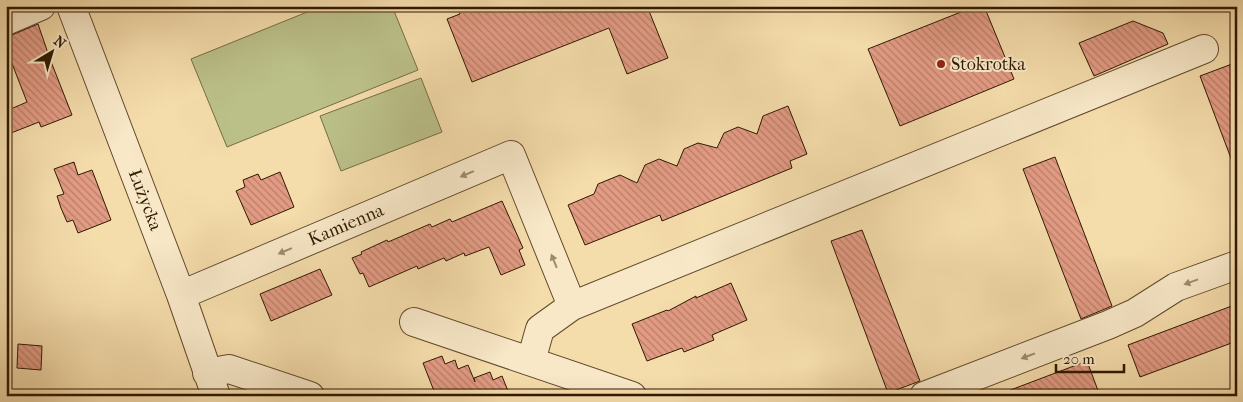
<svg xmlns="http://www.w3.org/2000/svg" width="1243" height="402" font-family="'IM FELL French Canon',serif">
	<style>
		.grass { fill: #bbc089; stroke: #766c44 }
		.building { fill: url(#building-back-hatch); stroke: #301900 }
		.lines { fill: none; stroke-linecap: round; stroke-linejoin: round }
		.minor-casing { stroke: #614a2b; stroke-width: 30 }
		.minor { stroke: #f8e8c8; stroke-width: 28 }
		.oneway { fill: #9e8b6e }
		.poi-dot { fill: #8f2418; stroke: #f8e8c8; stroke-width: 2 }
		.labels { text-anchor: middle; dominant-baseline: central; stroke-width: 4; stroke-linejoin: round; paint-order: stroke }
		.poi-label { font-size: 18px; fill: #301900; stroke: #f8e8c8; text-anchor: start }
		.street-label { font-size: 18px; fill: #301900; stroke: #f8e8c8 }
	</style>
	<defs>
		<pattern id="building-back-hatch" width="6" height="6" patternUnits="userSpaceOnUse" patternTransform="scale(1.25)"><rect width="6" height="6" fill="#e39b84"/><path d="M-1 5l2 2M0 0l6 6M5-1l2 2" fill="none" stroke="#b87e6a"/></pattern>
	</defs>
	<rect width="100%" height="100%" fill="#f5dcab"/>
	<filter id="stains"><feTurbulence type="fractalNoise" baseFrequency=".004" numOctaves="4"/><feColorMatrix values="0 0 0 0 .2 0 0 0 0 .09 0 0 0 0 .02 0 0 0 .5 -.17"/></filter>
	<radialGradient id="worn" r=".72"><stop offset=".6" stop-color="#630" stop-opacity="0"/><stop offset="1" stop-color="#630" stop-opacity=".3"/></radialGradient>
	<path class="grass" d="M322,6h70l26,64 -191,77 -36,-88z
		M421,78l21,54 -101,39 -21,-55z"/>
	<path class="building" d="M457,6h190l21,52 -41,16 -18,-46 -137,54 -25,-63 13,-5z
		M976,6h8l30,73 -114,47 -32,-77z
		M1133,21l30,12 5,11 -74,32 -15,-33z
		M38,24l12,35 22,56 -31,12 -2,-5 -33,13v-24l21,-9 -21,-54v-12l6,-1z
		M1232,64l5,14v90l-2,1 -35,-93z
		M788,106l19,48 -17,7 2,7 -130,53 -2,-6 -75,30 -17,-40 26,-11 4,-10 22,-9 17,8 8,-18 14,-6 18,7 7,-17 14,-6 19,5 7,-15 14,-6 19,7 6,-18z
		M1055,157l57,149 -31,13 -58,-150z
		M74,162l4,13 14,-5 19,50 -33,13 -5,-13 -6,2 -6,-14 -4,-12 7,-2 -10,-25z
		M280,172l14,35 -43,18 -15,-34 9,-4 -2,-7 15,-6 3,6z
		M502,201l21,47 -4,2 6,15 -24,10 -12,-28 -24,9 -1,-3 -18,8 -2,-3 -26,11 -1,-3 -48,21 -6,-14 -3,1 -8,-16 10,-4 -1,-2 26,-12 1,2 42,-18 2,3 18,-8 2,3z
		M862,230l58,151 -32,12 -57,-152z
		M320,269l12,26 -61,26 -11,-27z
		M731,283l16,37 -35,15 2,5 -30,12 -2,-4 -35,13 -15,-37 35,-14 1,1 28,-15v2z
		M1237,304v37l-97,36 -12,-32z
		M18,344l24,2 -1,24 -24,-2z
		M442,356l3,8 10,-4 3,9 10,-4 7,17 -1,-4 16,-6 3,8 9,-4 8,20h-74l-13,-33z
		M1087,361l13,35h-100v-2z"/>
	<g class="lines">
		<defs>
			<path id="minor" d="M71,6l110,289 35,101
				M6,21l35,-15
				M181,295l330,-140 61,151
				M414,322l218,74
				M531,361l9,-32 32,-23 632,-257
				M207,373l22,-4 81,27
				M924,396l184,-71 27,-12 41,-26 61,-22"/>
		</defs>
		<use href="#minor" class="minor-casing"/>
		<use href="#minor" class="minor"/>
	</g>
	<defs><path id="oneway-solid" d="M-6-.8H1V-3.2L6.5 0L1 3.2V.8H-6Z" transform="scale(1.25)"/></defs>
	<g class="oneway">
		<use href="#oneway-solid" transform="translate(467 174) rotate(157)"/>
		<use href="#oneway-solid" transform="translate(285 251) rotate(157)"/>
		<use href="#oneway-solid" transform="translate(554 261) rotate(-112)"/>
		<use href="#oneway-solid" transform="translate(1191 282) rotate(160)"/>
		<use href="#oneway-solid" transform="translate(1028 356) rotate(159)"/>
	</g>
	<circle class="poi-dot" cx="941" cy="64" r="5"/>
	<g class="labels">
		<g class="poi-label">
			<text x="951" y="64">Stokrotka</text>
		</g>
		<g class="street-label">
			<text transform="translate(145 200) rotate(69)">Łużycka</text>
			<text transform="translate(346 225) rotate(-23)">Kamienna</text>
		</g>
	</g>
	<rect width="1243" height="402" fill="none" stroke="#f5dcab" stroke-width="25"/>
	<rect x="8" y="8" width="1228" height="387" fill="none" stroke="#301900" stroke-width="2.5"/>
	<rect x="12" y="12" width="1218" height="377" fill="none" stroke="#301900"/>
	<g transform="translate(52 52) rotate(38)" stroke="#f8e8c8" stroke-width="4" paint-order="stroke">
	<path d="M0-4L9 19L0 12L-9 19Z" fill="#301900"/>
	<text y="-8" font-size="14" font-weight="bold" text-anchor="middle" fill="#301900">N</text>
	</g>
	<path d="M1056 364v8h68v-8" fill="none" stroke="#301900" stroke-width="2.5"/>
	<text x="1063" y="364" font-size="15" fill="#301900" stroke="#f8e8c8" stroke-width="4" paint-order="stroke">20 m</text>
	<rect width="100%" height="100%" filter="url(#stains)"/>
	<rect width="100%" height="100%" fill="url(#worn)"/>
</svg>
